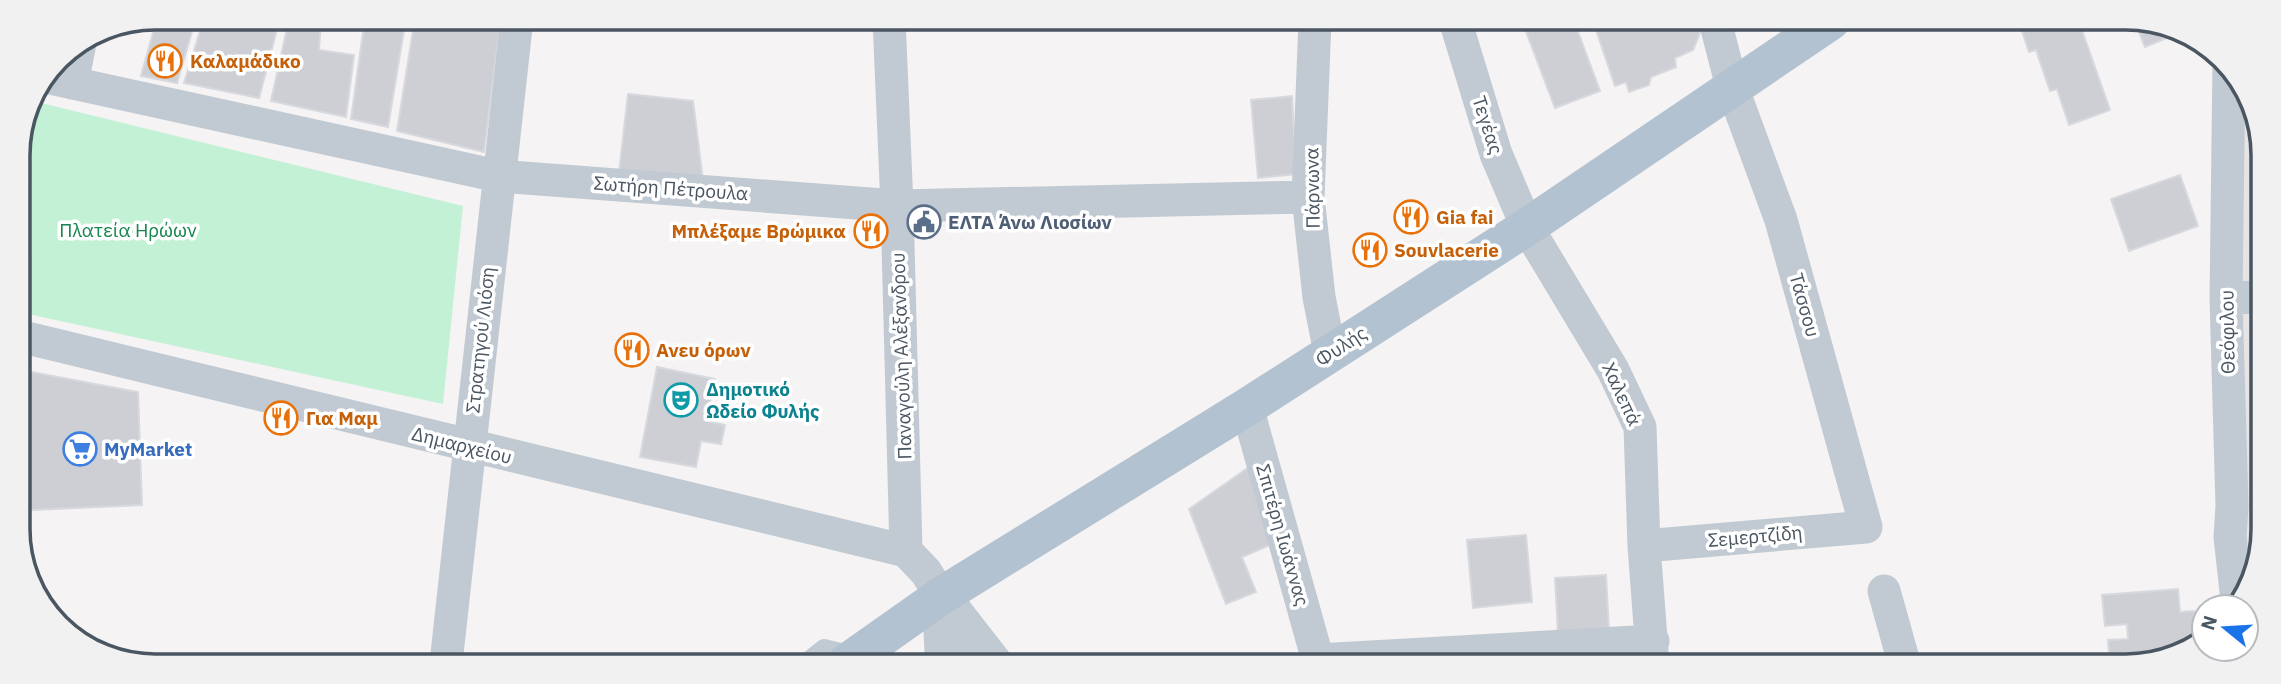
<svg xmlns="http://www.w3.org/2000/svg" width="2281" height="684" font-family="'IBM Plex Sans',sans-serif">
	<style>
		.education { fill: #e6e4e5 }
		.green { fill: #c3f1d5 }
		.building { fill: #cdcfd5; stroke: #d7d9de; stroke-width: 2 }
		.lines { fill: none; stroke-linecap: round; stroke-linejoin: round }
		.service { stroke: #c1cad2; stroke-width: 18 }
		.minor { stroke: #c1cad2; stroke-width: 33 }
		.tertiary { stroke: #c1cad2; stroke-width: 38 }
		.primary { stroke: #b3c2d1; stroke-width: 38 }
		.labels { text-anchor: middle; dominant-baseline: central; stroke-width: 7; stroke-linejoin: round; paint-order: stroke }
		.food-label { font-size: 19px; font-weight: bold; fill: #c56008; stroke: #fff; text-anchor: start }
		.street-label { font-size: 19px; fill: #4a5661; stroke: #fff }
		.service-label { font-size: 19px; font-weight: bold; fill: #4e5e75; stroke: #fff; text-anchor: start }
		.park-label { font-size: 19px; fill: #17864f; stroke: #fff }
		.culture-label { font-size: 19px; font-weight: bold; fill: #0d838f; stroke: #fff; text-anchor: start }
		.shop-label { font-size: 19px; font-weight: bold; fill: #366cbe; stroke: #fff; text-anchor: start }
		.rim { fill: none; stroke: #4a5661; stroke-width: 3.5 }
	</style>
	<rect width="100%" height="100%" fill="#f5f3f3"/>
	<path class="education" d="M2235,75l26,53 -1,165 -30,1z
		M2260,297l-1,267 -20,33 -13,-299z"/>
	<path class="green" d="M29,100l434,106 -20,198 -424,-92 -1,-166z"/>
	<path class="building" d="M157,18h39l-19,65 -36,-7z
		M204,18h76l-21,80 -75,-15z
		M365,18h41l-18,109 -37,-8z
		M415,18h86l-17,134 -87,-21z
		M289,19l32,1 -2,30 35,5 -8,62 -75,-16z
		M1522,21h52l26,70 -45,17z
		M1593,21h103l4,12 -7,17 -18,8 1,9 -25,10 -2,8 -20,7 -3,-10 -11,4z
		M2019,22h60l31,88 -41,15 -12,-36 -7,2 -14,-41 -7,2z
		M2135,22h26l18,11 -34,14z
		M628,94l65,7 10,79 -84,-8z
		M1292,96l4,78 -38,4 -7,-78z
		M2180,175l18,51 -69,25 -18,-52z
		M657,367l58,12 -9,42 19,4 -4,19 -20,-3 -5,26 -56,-10z
		M21,370l117,22 4,113 -109,5 -13,-3z
		M1252,465l30,75 -40,17 14,35 -30,12 -37,-95z
		M1526,535l6,67 -59,6 -6,-68z
		M1606,575l3,56 -51,3 -3,-56z
		M2178,589l2,23 14,-1 2,25 -8,1v7l-41,17 -37,4 -2,-25 20,-1 -1,-15 -22,2 -3,-31z"/>
	<g class="lines">
		<path class="service" d="M805,663l19,-15 29,7"/>
		<path class="minor" d="M889,19l8,187 9,345 20,21 15,24
			M1315,20l-7,177 11,100 11,56
			M1455,20l41,134 31,73 86,143 27,57 4,119 9,119
			M2229,64l-3,234 6,208 -2,31 7,63
			M45,77l453,99 399,30 411,-9
			M72,83l8,-40
			M2226,298l34,-1
			M19,336l887,215
			M1247,407l72,257
			M1644,546l222,-19 -85,-307 -49,-133 -17,-66
			M1884,591l21,75
			M1317,660l336,-19
			M446,663l71,-645"/>
		<path class="tertiary" d="M941,596l53,68
			M941,596l3,68"/>
		<path class="primary" d="M846,663l95,-67 306,-189 280,-180 304,-206"/>
	</g>
	<defs>
		<symbol id="restaurant-ring" viewBox="-11 -11 22 22"><circle r="9.5" fill="#fff" stroke="#e8710a" stroke-width="1.5"/><path d="M-5-6h1v4h1v-4h1v4h1v-4h1v5L-1.5 .5V6h-2V.5L-5-1ZM5-6V6H3V1.5H1.5Q1.5-4 5-6Z" fill="#e8710a"/></symbol>
		<symbol id="civic-ring" viewBox="-11 -11 22 22"><circle r="9.5" fill="#fff" stroke="#5c6f8a" stroke-width="1.5"/><path d="M-.6-6.5H3V-4.5H.6V-3L4-1V1h2V6H-6V1h2V-1L-.6-3ZM-1.2 2.5V6h2.4V2.5Z" fill="#5c6f8a"/></symbol>
		<symbol id="theatre-ring" viewBox="-11 -11 22 22"><circle r="9.5" fill="#fff" stroke="#0f9aa8" stroke-width="1.5"/><path d="M-5-5.5Q0-4 5-5.5V0Q5 5 0 6Q-5 5-5 0ZM-3.3-2.5H-1v1.5H-3.3ZM1-2.5H3.3v1.5H1ZM-2.8 1Q0 5.5 2.8 1Z" fill="#0f9aa8"/></symbol>
		<symbol id="supermarket-ring" viewBox="-11 -11 22 22"><circle r="9.5" fill="#fff" stroke="#3f7fe0" stroke-width="1.5"/><path d="M-6-5.5h2.5l.6 2H6L4.5 2H-2.5L-4.4-4H-6ZM-1.5 3.2a1.3 1.3 0 1 0 .1 0ZM3 3.2a1.3 1.3 0 1 0 .1 0Z" fill="#3f7fe0"/></symbol>
	</defs>
	<g fill-rule="evenodd">
		<use href="#restaurant-ring" x="146" y="42" width="38" height="38"/>
		<use href="#restaurant-ring" x="1392" y="198" width="38" height="38"/>
		<use href="#civic-ring" x="905" y="203" width="38" height="38"/>
		<use href="#restaurant-ring" x="852" y="212" width="38" height="38"/>
		<use href="#restaurant-ring" x="1351" y="231" width="38" height="38"/>
		<use href="#restaurant-ring" x="613" y="331" width="38" height="38"/>
		<use href="#theatre-ring" x="662" y="381" width="38" height="38"/>
		<use href="#restaurant-ring" x="262" y="399" width="38" height="38"/>
		<use href="#supermarket-ring" x="61" y="430" width="38" height="38"/>
	</g>
	<g class="labels">
		<g class="food-label">
			<text x="190" y="61">Καλαμάδικο</text>
			<text x="1436" y="217">Gia fai</text>
			<text x="846" y="231" text-anchor="end">Μπλέξαμε Βρώμικα</text>
			<text x="1394" y="250">Souvlacerie</text>
			<text x="656" y="350">Ανευ όρων</text>
			<text x="306" y="418">Για Μαμ</text>
		</g>
		<g class="street-label">
			<text transform="translate(1488 125) rotate(72)">Τεγέας</text>
			<text transform="translate(671 188) rotate(4)">Σωτήρη Πέτρουλα</text>
			<text transform="translate(1312 188) rotate(-91)">Πάρνωνα</text>
			<text transform="translate(1805 305) rotate(74)">Τάσσου</text>
			<text transform="translate(2227 332) rotate(-91)">Θεόφιλου</text>
			<text transform="translate(480 340) rotate(-84)">Στρατηγού Λιόση</text>
			<text transform="translate(1341 346) rotate(-33)">Φυλής</text>
			<text transform="translate(901 356) rotate(-92)">Παναγούλη Αλέξανδρου</text>
			<text transform="translate(1622 394) rotate(65)">Χαλεπά</text>
			<text transform="translate(462 445) rotate(14)">Δημαρχείου</text>
			<text transform="translate(1283 535) rotate(74)">Σπιτέρη Ιωάννας</text>
			<text transform="translate(1755 536) rotate(-5)">Σεμερτζίδη</text>
		</g>
		<g class="service-label">
			<text x="948" y="222">ΕΛΤΑ Άνω Λιοσίων</text>
		</g>
		<g class="park-label">
			<text x="128" y="230">Πλατεία Ηρώων</text>
		</g>
		<g class="culture-label">
			<text x="706" y="389">Δημοτικό<tspan x="706" dy="22">Ωδείο Φυλής</tspan></text>
		</g>
		<g class="shop-label">
			<text x="104" y="449">MyMarket</text>
		</g>
	</g>
	<path d="M0 0H2281V684H0ZM155 30H2126A125 125 0 0 1 2251 155V529A125 125 0 0 1 2126 654H155A125 125 0 0 1 30 529V155A125 125 0 0 1 155 30Z" fill="#f1f1f2" fill-rule="evenodd"/>
	<path class="rim" d="M155 30H2126A125 125 0 0 1 2251 155V529A125 125 0 0 1 2126 654H155A125 125 0 0 1 30 529V155A125 125 0 0 1 155 30Z"/>
	<g transform="translate(2225 628) rotate(288)"><circle r="33" fill="#ffffff" stroke="#b7bbc0" stroke-width="2"/>
	<path d="M0-5L12 26L0 18L-12 26Z" fill="#1a73e8"/>
	<text y="-10" font-size="19" font-weight="bold" text-anchor="middle" fill="#4a5661">N</text>
	</g>
</svg>
